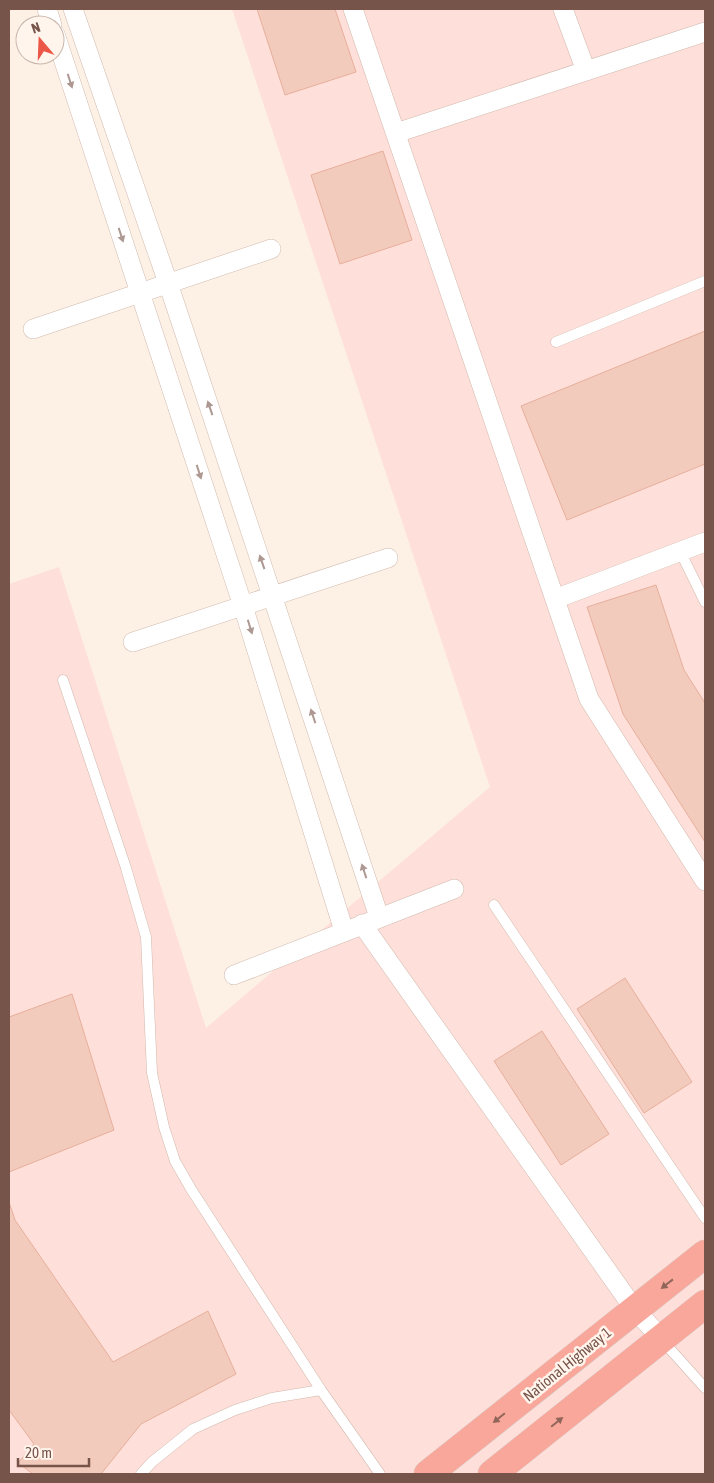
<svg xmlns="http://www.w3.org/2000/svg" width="714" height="1483" font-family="'Asap Condensed',sans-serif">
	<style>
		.commercial { fill: #fedfd9 }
		.building { fill: #f3cbbc; stroke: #e7af9c }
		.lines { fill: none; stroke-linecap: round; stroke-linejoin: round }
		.lane-casing { stroke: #d1b9ae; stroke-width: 11 }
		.street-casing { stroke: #d1b9ae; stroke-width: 20 }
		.highway-casing { stroke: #d9cfcc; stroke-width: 29 }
		.lane { stroke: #fff; stroke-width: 10 }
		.street { stroke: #fff; stroke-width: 19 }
		.highway { stroke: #f9a79b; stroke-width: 28 }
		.oneway { fill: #ad9892 }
		.oneway2 { fill: #916559 }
		.labels { text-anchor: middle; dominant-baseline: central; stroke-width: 5; stroke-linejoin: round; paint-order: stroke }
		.street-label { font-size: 15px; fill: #775449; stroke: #fff5ed }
	</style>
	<rect width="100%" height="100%" fill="#fdf1e6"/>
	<path class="commercial" d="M232,9h473v1465h-696v-890l50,-17 147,461 284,-241z"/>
	<path class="building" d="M257,9h78l21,63 -71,23z
		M383,151l29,89 -72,24 -29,-89z
		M705,331v133l-138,56 -46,-114z
		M656,585l28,85 21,33v139l-82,-128 -36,-107z
		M625,978l67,104 -48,31 -67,-104z
		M72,994l42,136 -105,42v-155z
		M542,1031l67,103 -48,31 -67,-104z
		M9,1202l6,18 98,142 95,-51 28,63 -95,50 -40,50h-68l-15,-11 16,-19 -25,-34z"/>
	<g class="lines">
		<defs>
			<path id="lane" d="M556,342l149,-61
				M680,551l25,51
				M63,680l63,188 20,69 6,136 12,54 11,34 16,28 130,201 59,84
				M494,905l211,313
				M661,1339l44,49
				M141,1474l11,-12 41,-33 42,-19 37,-12 49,-8"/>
			<path id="street" d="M47,9l5,16
				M73,9l95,274 211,634
				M353,9l236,690 116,182
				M563,9l23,62
				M55,34l188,572 101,325
				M396,133l309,-101
				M33,329l238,-80
				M555,599l150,-57
				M133,642l255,-84
				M362,924l273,386 26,28
				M234,975l220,-86"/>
			<path id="highway" d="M428,1474l277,-220
				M492,1474l213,-170"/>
		</defs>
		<use href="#lane" class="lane-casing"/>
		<use href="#street" class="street-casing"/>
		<use href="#highway" class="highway-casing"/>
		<use href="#lane" class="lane"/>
		<use href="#street" class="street"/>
		<use href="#highway" class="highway"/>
	</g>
	<defs><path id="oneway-solid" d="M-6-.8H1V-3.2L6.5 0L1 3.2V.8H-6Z" transform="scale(1.25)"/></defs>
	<g class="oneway">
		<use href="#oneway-solid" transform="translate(70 81) rotate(72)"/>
		<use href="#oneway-solid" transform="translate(121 235) rotate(72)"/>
		<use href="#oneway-solid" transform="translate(210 408) rotate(-109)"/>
		<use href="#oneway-solid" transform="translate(199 472) rotate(72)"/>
		<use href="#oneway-solid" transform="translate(262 562) rotate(-109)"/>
		<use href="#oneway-solid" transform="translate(250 627) rotate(73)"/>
		<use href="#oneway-solid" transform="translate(313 716) rotate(-108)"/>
		<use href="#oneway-solid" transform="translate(364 871) rotate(-108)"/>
	</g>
	<g class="oneway2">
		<use href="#oneway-solid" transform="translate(667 1284) rotate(142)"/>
		<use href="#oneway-solid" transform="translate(499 1418) rotate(141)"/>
		<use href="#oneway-solid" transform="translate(557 1422) rotate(-39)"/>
	</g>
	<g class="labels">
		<g class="street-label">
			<text transform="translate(567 1364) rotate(-39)">National Highway 1</text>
		</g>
	</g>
	<rect width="714" height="1483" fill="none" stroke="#775449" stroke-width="20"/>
	<g transform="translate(40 40) rotate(341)"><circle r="24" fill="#fff5ed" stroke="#c9b5ab"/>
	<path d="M0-4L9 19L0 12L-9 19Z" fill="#eb5647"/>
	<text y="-8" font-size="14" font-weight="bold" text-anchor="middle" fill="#775449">N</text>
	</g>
	<path d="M18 1458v8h71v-8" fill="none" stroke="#775449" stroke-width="2.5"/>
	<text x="25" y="1458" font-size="15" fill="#775449" stroke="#fff5ed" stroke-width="4" paint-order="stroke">20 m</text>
</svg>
